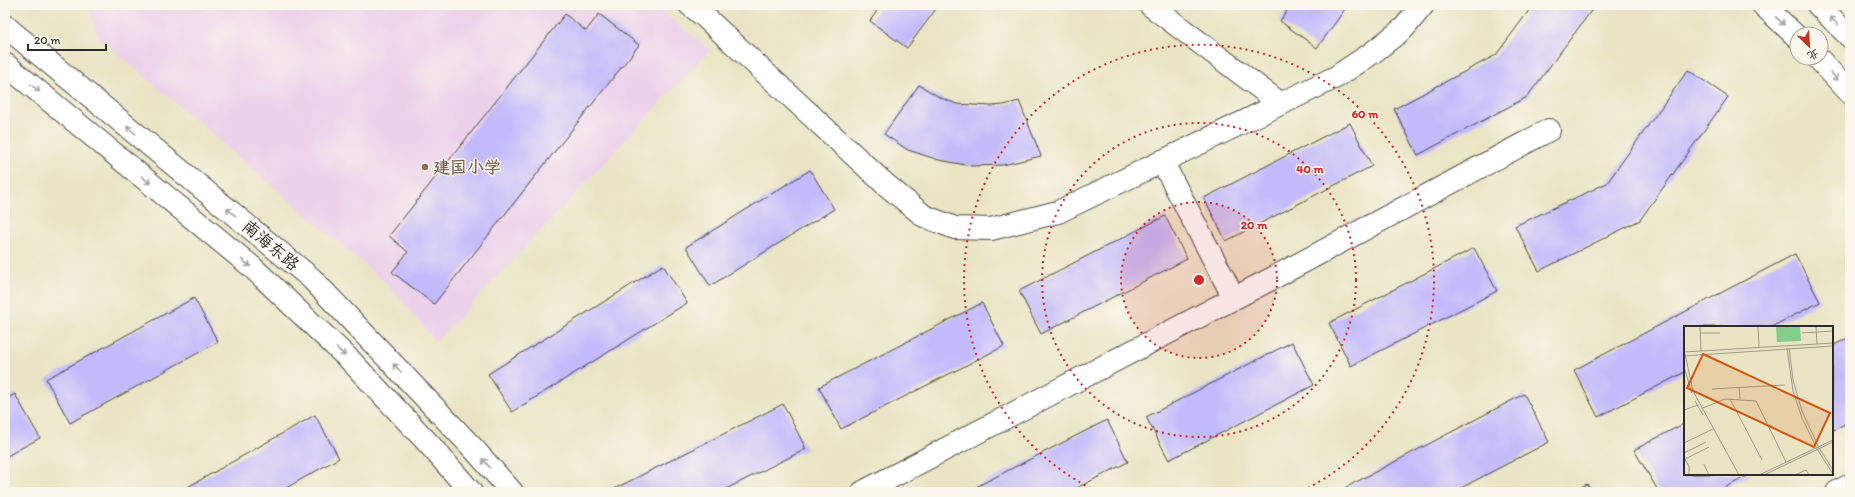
<svg xmlns="http://www.w3.org/2000/svg" width="1855" height="497" font-family="Itim,'LXGW WenKai TC',sans-serif">
	<style>
		.built { fill: #ecd1eb }
		.building { fill: #c2bafb }
		.lines { fill: none; stroke-linecap: round; stroke-linejoin: round }
		.minor-casing { stroke: #484742; stroke-width: 24 }
		.major-casing { stroke: #484742; stroke-width: 24 }
		.minor { stroke: #fff; stroke-width: 22 }
		.major { stroke: #fff; stroke-width: 22 }
		.oneway { stroke: #a0a0a0 }
		.ring { fill: none; stroke: #d62828; stroke-width: 2; stroke-dasharray: 2 4 }
		.education-dot { fill: #8d6e63; stroke: #fbf7ec; stroke-width: 1.5 }
		.labels { text-anchor: middle; dominant-baseline: central; stroke-width: 3; stroke-linejoin: round; paint-order: stroke }
		.education-label { font-size: 17px; font-weight: bold; fill: #785e54; stroke: #fbf7ec; text-anchor: start }
		.street-label { font-size: 17px; fill: #2b2b2b; stroke: #fbf7ec }
		.inset-road { fill: none; stroke: #9e9a87; stroke-width: 1 }
		.view { fill: #d5540f; fill-opacity: 0.15; stroke: #d5540f; stroke-width: 2 }
		.inset-edge { fill: none; stroke: #2b2b2b; stroke-width: 2 }
		.centre { fill: #d62828; stroke: #fbf7ec; stroke-width: 2 }
		.ring-label { font-size: 12px; text-anchor: middle; font-weight: bold; fill: #d62828; stroke: #fbf7ec; stroke-width: 3; stroke-linejoin: round; paint-order: stroke }
	</style>
	<rect width="100%" height="100%" fill="#fbf7ec"/>
	<filter id="ink" filterUnits="userSpaceOnUse"><feTurbulence type="fractalNoise" baseFrequency=".025" numOctaves="2"/><feDisplacementMap in="SourceGraphic" scale="8" xChannelSelector="R" yChannelSelector="G"/><feConvolveMatrix kernelMatrix="1 2 1 2 8 2 1 2 1" color-interpolation-filters="sRGB"/></filter>
	<filter id="wash" filterUnits="userSpaceOnUse"><feTurbulence type="fractalNoise" baseFrequency=".012" numOctaves="4" result="noise"/><feDisplacementMap in="SourceGraphic" scale="16" xChannelSelector="R" yChannelSelector="G"/><feGaussianBlur stdDeviation="0.9" result="paint"/><feColorMatrix in="noise" values="0 0 0 0 0 0 0 0 0 0 0 0 0 0 0 0 0 1.4 0 .05"/><feComposite in="paint" operator="in"/></filter>
	<g filter="url(#wash)">
		<rect width="100%" height="100%" fill="#eae4c4"/>
		<path class="built" d="M88,5h566l56,45 -274,292 -50,-59 -288,-246z"/>
		<g id="blocks">
			<path class="building" d="M881,5h58l-32,43 -37,-27z
				M1291,5h57l-31,43 -37,-27z
				M1533,5h58l3,2 -67,90 -109,58 -24,-46 102,-54z
				M565,14l21,17 13,-17 40,31 -205,259 -42,-32 16,-20 -19,-16z
				M1688,70l40,27 -88,123 -101,51 -24,-45 92,-43z
				M919,85l22,13 16,6 34,2 13,-1 15,-4 22,55 -38,9 -32,1 -32,-6 -31,-10 -24,-16z
				M1350,123l22,43 -146,75 -22,-43z
				M810,170l24,39 -124,77 -24,-39z
				M5,190l5,5 -5,5z
				M1165,216l22,43 -146,75 -22,-43z
				M1474,248l23,43 -146,75 -22,-43z
				M1795,254l25,48 -49,25h-86v45l-87,45 -24,-47z
				M663,265l24,38 -175,109 -24,-38z
				M194,298l24,44 -148,81 -24,-44z
				M982,303l22,43 -163,83 -22,-42z
				M1850,337v84l-18,10v-85z
				M1292,342l22,43 -145,75 -23,-43z
				M15,394l25,44 -35,19v-57z
				M1524,394l25,48 -96,50h-116z
				M783,404l23,45 -86,43h-112z
				M315,415l24,43 -60,34h-100z
				M1107,420l21,42 -59,30h-103z
				M1685,423v51h66l-34,18h-58l-25,-42z
				M1587,484l4,8h-20z"/>
		</g>
	</g>
	<g filter="url(#ink)">
		<use href="#blocks" fill-opacity="0" stroke="#484742" stroke-width="1"/>
		<g class="lines">
			<defs>
				<path id="minor" d="M690,5l15,12 180,167 39,32 31,12 36,1 67,-17 278,-135 36,-24 32,-25 19,-23
					M1150,5l131,99
					M5,26l306,252 162,170 39,44
					M5,64l247,203 98,93 79,84 42,48
					M1162,161l72,137
					M863,492l410,-214 276,-148"/>
				<path id="major" d="M1763,5l34,32
					M1818,5l32,32
					M1818,58l32,35
					M1837,492l13,-7"/>
			</defs>
			<use href="#minor" class="minor-casing"/>
			<use href="#major" class="major-casing"/>
			<use href="#minor" class="minor"/>
			<use href="#major" class="major"/>
		</g>
		<defs><path id="oneway-shaft" d="M-6 0H5M1.5-3L5.5 0L1.5 3" fill="none" stroke-width="1.6" stroke-linecap="round" stroke-linejoin="round"/></defs>
		<g class="oneway">
			<use href="#oneway-shaft" transform="translate(1780 21) rotate(43)"/>
			<use href="#oneway-shaft" transform="translate(1834 21) rotate(-135)"/>
			<use href="#oneway-shaft" transform="translate(1834 76) rotate(48)"/>
			<use href="#oneway-shaft" transform="translate(35 88) rotate(40)"/>
			<use href="#oneway-shaft" transform="translate(131 130) rotate(-140)"/>
			<use href="#oneway-shaft" transform="translate(146 180) rotate(40)"/>
			<use href="#oneway-shaft" transform="translate(231 212) rotate(-140)"/>
			<use href="#oneway-shaft" transform="translate(246 263) rotate(40)"/>
			<use href="#oneway-shaft" transform="translate(341 352) rotate(43)"/>
			<use href="#oneway-shaft" transform="translate(397 368) rotate(-134)"/>
			<use href="#oneway-shaft" transform="translate(486 463) rotate(-131)"/>
		</g>
	</g>
	<circle cx="1199" cy="280" r="78" fill="#d62828" fill-opacity=".12"/>
	<g class="ring">
		<circle cx="1199" cy="280" r="78"/>
		<circle cx="1199" cy="280" r="157"/>
		<path d="M1096 491A235 235 0 1 1 1302 491"/>
	</g>
	<circle class="education-dot" cx="425" cy="167" r="4"/>
	<g class="labels">
		<g class="education-label">
			<text x="433" y="167">建国小学</text>
		</g>
		<g class="street-label">
			<text transform="translate(271 245) rotate(40)">南海东路</text>
		</g>
	</g>
	<g transform="translate(1684 326)">
		<rect width="149" height="149" fill="#eae4c4"/>
		<path d="M92,0h24l1,15 -24,1z" fill="#84ce8b"/>
		<path class="inset-road" d="M16,0l1,25M74,0l1,21M132,0l1,18M16,7h20M118,7l31,-2M103,22l6,43 9,27 15,31 16,25M105,22l4,32 9,31 17,37 14,22M0,26l149,-9M1,28l8,37 46,84M0,30l149,-10M0,41l8,26M55,61l1,12M28,63l73,-4M46,73l32,61M11,75l8,14M19,82l22,-9 31,2 30,61M0,84l14,-5M0,117l29,-14M0,127l22,-11M0,132l5,8v9M1,133l24,-12M20,138l5,11M75,149l74,-35M80,149l69,-33M111,149l11,-5 3,5"/>
		<path class="view" d="M19,28l127,59 -16,34 -127,-59z"/>
		<rect width="149" height="149" class="inset-edge"/>
	</g>
	<circle cx="1199" cy="280" r="6" class="centre"/>
	<g class="ring-label">
		<text x="1365" y="118">60 m</text>
		<text x="1310" y="173">40 m</text>
		<text x="1254" y="229">20 m</text>
	</g>
	<rect width="1855" height="497" fill="none" stroke="#fbf7ec" stroke-width="20"/>
	<g transform="translate(1809 46) rotate(155)"><circle r="19" fill="#fbf7ec" stroke="#a8a59f"/>
	<path d="M0-3L7 15L0 10L-7 15Z" fill="#c8321e"/>
	<text y="-6" font-size="11" font-weight="bold" text-anchor="middle" fill="#2b2b2b">北</text>
	</g>
	<path d="M28 44v6h78v-6" fill="none" stroke="#2b2b2b" stroke-width="2"/>
	<text x="34" y="44" font-size="12" fill="#2b2b2b" stroke="#fbf7ec" stroke-width="3" paint-order="stroke">20 m</text>
</svg>
